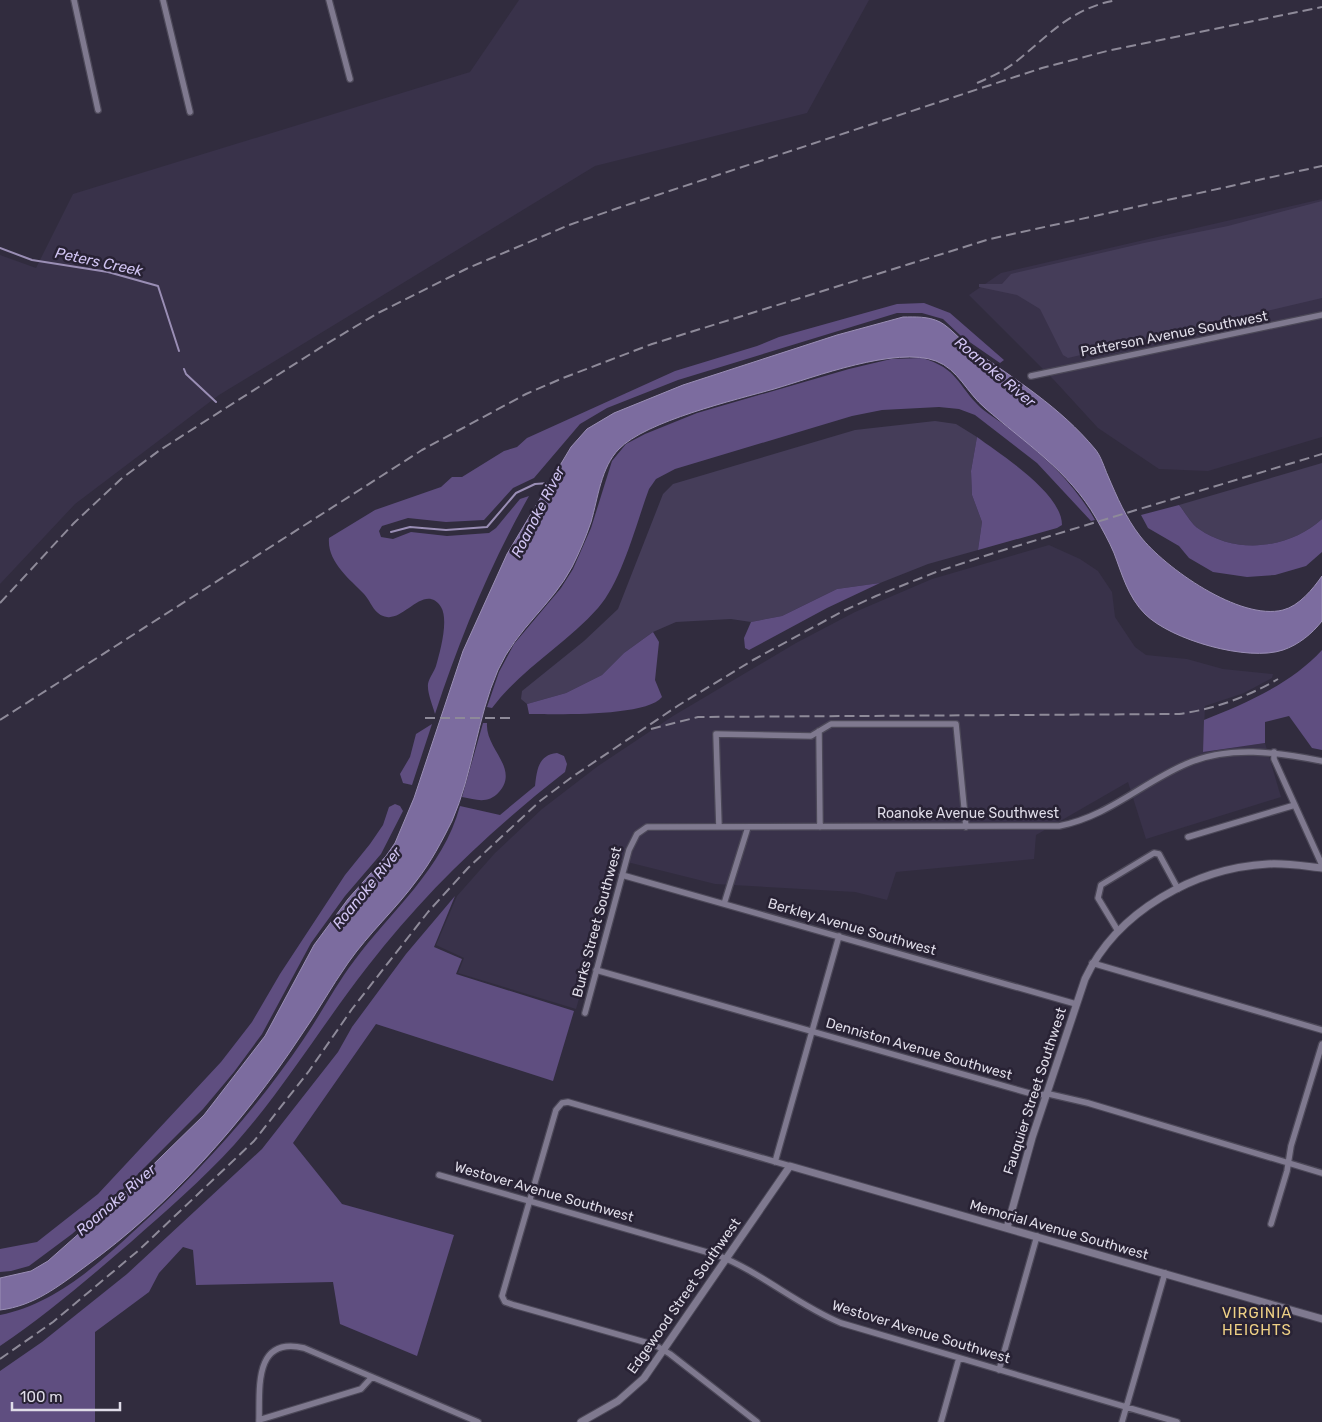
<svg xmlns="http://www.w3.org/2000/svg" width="1322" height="1422" font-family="Rubik,sans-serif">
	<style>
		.built { fill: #39324a }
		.green { fill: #453d59 }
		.forest { fill: #5f4e80 }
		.water { fill: #7c6c9f; stroke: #9a8eb5 }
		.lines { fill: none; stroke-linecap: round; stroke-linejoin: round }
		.stream { stroke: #9a8eb5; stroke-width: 2 }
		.minor-casing { stroke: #4c4858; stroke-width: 8 }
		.tertiary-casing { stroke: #4c4858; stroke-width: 9 }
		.minor { stroke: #7f798f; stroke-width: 5.5 }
		.tertiary { stroke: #7f798f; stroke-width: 7 }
		.rail { stroke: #8e8a99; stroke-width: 2; stroke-dasharray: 10 5; stroke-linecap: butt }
		.labels { text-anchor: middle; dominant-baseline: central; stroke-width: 5; stroke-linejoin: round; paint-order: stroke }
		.street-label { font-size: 14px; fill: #dfdce8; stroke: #282234 }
		.water-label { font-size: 15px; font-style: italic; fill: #d1c4f3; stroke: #282234 }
		.neighbourhood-label { font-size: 15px; letter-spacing: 1px; fill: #eed085; stroke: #282234 }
	</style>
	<rect width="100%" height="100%" fill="#312c3e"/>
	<path class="built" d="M519,0h350l-62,113 -212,53 -376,229 -144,109 -75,80v-329l36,13 37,-74 397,-122z
		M1322,199v238l-114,34 -49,-2 -61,-41 -44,-48 -85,-85 32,-22z
		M1049,545l31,14 18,12 14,21 3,25 20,30 11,8 41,4 36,10 50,5 -1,4 -28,15 -39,13 -2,46 62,-9 16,54 -135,42 -18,-57 -92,53 -2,24 -138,13 -9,28 -32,-8 -140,-8 -96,-24 -43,149 -118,-36 6,-15 -28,-13 21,-49 38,-43 47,-44 56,-43 75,-50 123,-73 59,-31 77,-33z"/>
	<path class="green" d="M1322,201v97l-254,60 -5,-3 -23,-46 -23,-14 -38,-8v-3h23l9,-10 133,-31 84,-17z
		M935,421l21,3 21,13 -6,34 1,24 10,27 -4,28 -50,14 -48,19 -43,6 -55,27 -31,6 -20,-3 -55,3 -23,10 -29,21 -22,22 -36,18 -39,11 -6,-5 1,-8 62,-50 34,-32 45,-115 10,-10 182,-54z
		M1322,463v56c-33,30 -86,36 -123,10 -8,-5 -14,-17 -20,-24z"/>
	<path class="forest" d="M924,303l26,10 54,47 -4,3 -39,-27 -18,-17 -21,-6h-25l-219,67 -71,28 -27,16 -46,54 -21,10 -29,32 -38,2 -38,-4 -26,8 -3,5 2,6 12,2 18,-7 36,4 42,-3 7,-5 24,-29 9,-3c-40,71 -69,142 -94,218 -2,-8 -8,-21 -7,-30 1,-6 6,-12 8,-18 4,-14 13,-46 5,-59 -16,-24 -36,13 -54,10 -13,-2 -15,-14 -23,-23 -14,-15 -37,-32 -35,-56l46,-28 66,-23 11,-10h10l42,-26 13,-4 10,-9 148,-67 82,-25 22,-9 118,-33z
		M922,358c37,11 34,26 59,50 8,7 19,13 28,20 32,25 66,56 86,92l-4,1 -54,-58 -62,-48 -16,-6 -20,-2 -57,3 -30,6 -177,53 -19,10 -7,10c-13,35 -27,92 -51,119 -32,36 -77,61 -106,100l-5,-1 12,-35 15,-28 47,-56 12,-19 18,-41 21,-67 14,-17 19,-10 52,-21 152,-44 42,-10z
		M977,437c23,17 85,56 85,88l-5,3 -79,22 4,-28 -10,-27 -1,-24z
		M1179,505c6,7 12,19 20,24 37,26 90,20 123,-10v33l-16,14 -31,9 -28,2 -34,-5 -24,-14 -10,-12 -31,-18 -7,-13z
		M880,583l-53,25 -78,42 -4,-2 -1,-10 7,-16 31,-6 55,-27z
		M653,632l6,10 -4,38 7,17c-16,20 -106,17 -133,17l-2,-10 39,-11 36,-18 22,-22z
		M1322,650v100l-10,-2 -23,-32 -24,6v21l-62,9 1,-32c42,-17 87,-36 118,-70z
		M483,723h4c-2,26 33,45 12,69 -11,12 -22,8 -37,5z
		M432,724l-20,61 -9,-2 -3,-9 10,-17 6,-23z
		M557,753l7,3 3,8 -2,8c-73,57 -140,120 -197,194 -46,59 -84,123 -134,179 -32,35 -68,66 -103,97 -43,37 -85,73 -131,104v-31c52,-10 95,-48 133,-83 64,-57 122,-121 170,-192 18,-26 32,-54 51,-79 37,-50 89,-92 106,-155l40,9 35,-29c2,-16 3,-31 22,-33z
		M395,804l5,2 3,5 -22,43 -36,42 -34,47 -49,91 -28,38 -31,37 -82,82 -49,43 -43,32 -18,5 -11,1v-23l37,-7 61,-48 123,-132 31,-40 28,-48 65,-99 25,-31 13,-19 6,-18z
		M455,896l-21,51 28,12 -6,15 118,37 -21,70 -177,-57 -83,119 49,61 112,31 -37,121 -77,-32 -7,-42 -137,3 -3,-35 -10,-3 -24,26 -10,19 -54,40v90h-95v-51l42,-29 85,-68 135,-125 76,-97 14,-25 54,-73z"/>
	<path class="water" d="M903,317c12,0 25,-1 37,5 11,6 21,19 32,27 44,31 88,58 123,100 6,7 9,18 13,27 9,21 18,42 32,60 25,32 100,85 143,74 16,-4 30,-21 39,-34v45c-10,13 -24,24 -39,29 -35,12 -112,-10 -138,-36 -17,-17 -23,-40 -31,-61 -5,-12 -12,-24 -18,-35 -27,-47 -72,-76 -111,-110 -18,-15 -27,-39 -49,-47 -40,-15 -121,16 -162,28 -39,11 -128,32 -155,60 -18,18 -21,49 -28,73 -5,15 -12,31 -19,45 -20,38 -55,61 -74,103 -21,48 -25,103 -46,151 -10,20 -21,41 -35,59 -21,29 -48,53 -69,83 -17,24 -31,50 -48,74 -56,85 -132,170 -214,229 -27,20 -52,40 -86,44v-32l31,-7 17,-10 71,-63 85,-83 61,-79 49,-91 34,-46 38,-43 9,-13 19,-45 49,-147 44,-97 64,-107 16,-18 27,-16 69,-28 154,-50z"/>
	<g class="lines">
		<path class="stream" d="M0,248l32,12 76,12 50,14 21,65
			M184,369l2,5 30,28
			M391,532l19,-5 36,3 41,-3 29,-34 19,-9 14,-1"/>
		<defs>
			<path id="minor" d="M74,0l24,110
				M163,0l27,112
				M329,0l21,79
				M1031,376l291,-61
				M819,731l1,96
				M1274,752v7l48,106
				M719,827l-3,-93 95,2 20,-12h125l10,103
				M1188,837l107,-32
				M622,875l454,129
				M724,904l24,-77
				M1118,931l-20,-33 3,-13 53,-32 5,1 19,35
				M1092,963l230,67
				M596,970l440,125 13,-1 39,9 234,70
				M585,1013l44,-163 8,-16 10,-7 412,-1c48,-9 83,-43 127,-62 43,-19 91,-12 136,-3
				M775,1162l64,-226
				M439,1175l278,80c44,17 80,50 124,68l336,99
				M1271,1224l16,-53 4,-25 31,-102
				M999,1370l38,-134
				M259,1420l102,-31 11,-12
				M259,1422c1,-33 -6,-86 45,-74l174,74
				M757,1422l-87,-68 -15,-9 -141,-40 -9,-3 -3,-6 54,-186 6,-7 6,-1 222,64
				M941,1422l18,-64
				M1122,1422l43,-149"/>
			<path id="tertiary" d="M1007,1228l25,-90 53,-159c32,-68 110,-111 183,-115 18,-1 36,2 54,4
				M581,1422l37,-21 26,-23 146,-212 532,153"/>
		</defs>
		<use href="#minor" class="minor-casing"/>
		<use href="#tertiary" class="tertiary-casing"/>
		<use href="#minor" class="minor"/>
		<use href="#tertiary" class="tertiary"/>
		<path class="rail" d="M977,83c14,-6 29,-13 41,-23 33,-27 54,-52 99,-60
			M0,603l74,-80 47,-44 39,-29 163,-104 55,-33 88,-44 103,-44 49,-17 424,-140 65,-17 215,-44
			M425,718h87
			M0,720l422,-270 104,-56 37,-16 89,-34 338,-105 332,-73
			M651,729l47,-12 481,-3c36,-5 68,-17 99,-35
			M0,1359l53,-37 86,-72 115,-109 55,-70 43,-62 76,-97 40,-44 72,-67 32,-24 107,-72 74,-45 90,-49 33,-15 60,-24 61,-20 325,-98"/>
	</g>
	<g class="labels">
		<g class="street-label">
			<text transform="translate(1174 334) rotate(-11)">Patterson Avenue Southwest</text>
			<text x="968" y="813">Roanoke Avenue Southwest</text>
			<text transform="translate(597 922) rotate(-75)">Burks Street Southwest</text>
			<text transform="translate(852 927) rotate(16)">Berkley Avenue Southwest</text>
			<text transform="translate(919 1049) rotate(16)">Denniston Avenue Southwest</text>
			<text transform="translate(1035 1091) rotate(-72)">Fauquier Street Southwest</text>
			<text transform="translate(544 1192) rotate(16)">Westover Avenue Southwest</text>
			<text transform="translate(1059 1230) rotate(16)">Memorial Avenue Southwest</text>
			<text transform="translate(684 1296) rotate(-55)">Edgewood Street Southwest</text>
			<text transform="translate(921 1332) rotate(17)">Westover Avenue Southwest</text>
		</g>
		<g class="water-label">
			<text transform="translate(99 262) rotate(12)">Peters Creek</text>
			<text transform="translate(995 372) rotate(40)">Roanoke River</text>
			<text transform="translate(538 512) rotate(-63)">Roanoke River</text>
			<text transform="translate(367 888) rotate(-51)">Roanoke River</text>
			<text transform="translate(116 1200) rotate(-41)">Roanoke River</text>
		</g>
		<g class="neighbourhood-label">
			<text x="1257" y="1313">VIRGINIA<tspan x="1257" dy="17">HEIGHTS</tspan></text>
		</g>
	</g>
	<path d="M12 1402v8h108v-8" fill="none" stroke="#dfdce8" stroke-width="2.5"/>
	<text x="20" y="1402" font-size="15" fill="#dfdce8" stroke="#282234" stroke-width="4" paint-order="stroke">100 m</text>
</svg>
